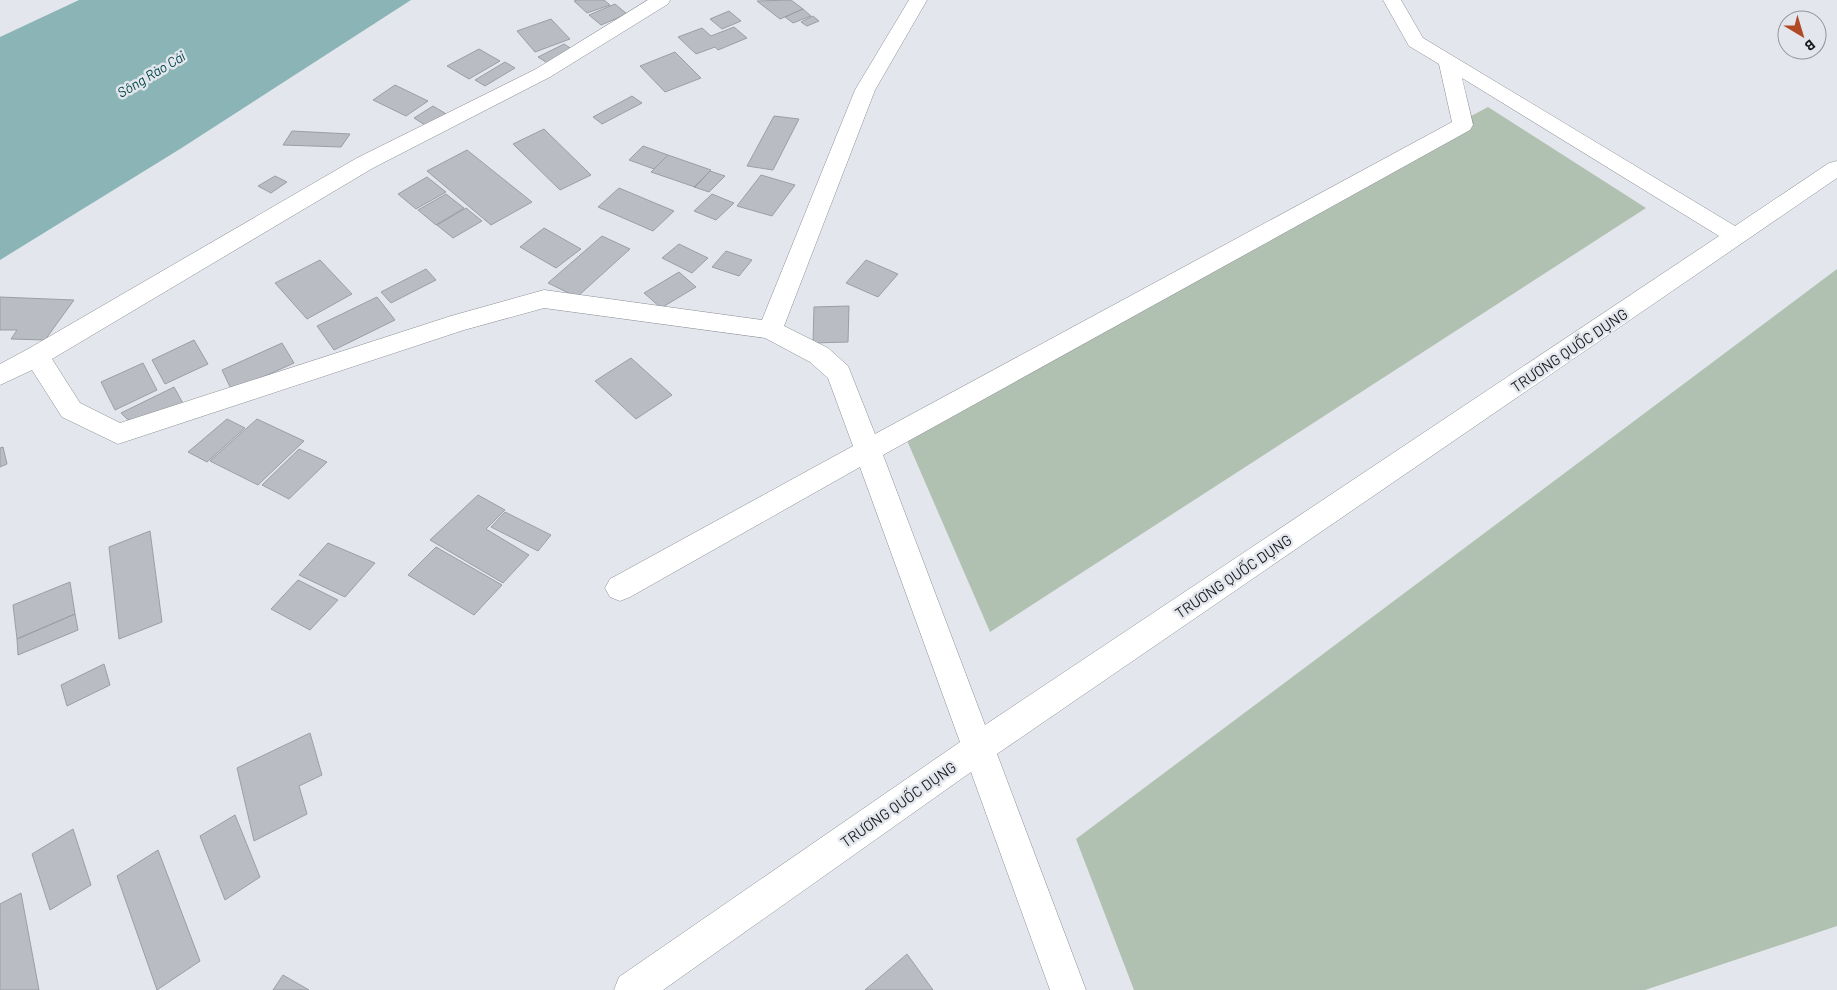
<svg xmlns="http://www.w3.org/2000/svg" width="1837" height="990" font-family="Barlow,sans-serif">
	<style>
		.green { fill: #b1c1b1 }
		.water { fill: #8bb4b6 }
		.building { fill: #b9bdc3; stroke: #9b9fa5 }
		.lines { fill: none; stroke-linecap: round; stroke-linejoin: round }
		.minor-casing { stroke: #8c8f95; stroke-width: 1 }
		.minor { fill: #fff; fill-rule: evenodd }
		.labels { text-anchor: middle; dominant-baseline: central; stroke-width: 5; stroke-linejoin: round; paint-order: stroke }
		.far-water-label { font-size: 14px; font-style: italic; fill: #05474a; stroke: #e3e7ed }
		.street-label { font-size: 15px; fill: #191a1c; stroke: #e3e7ed }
	</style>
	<rect width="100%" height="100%" fill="#e3e7ed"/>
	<path class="green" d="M1488,107l158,101 -656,424 -91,-210z
		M1837,269v657l-192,64h-511l-58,-151z"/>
	<path class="water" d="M79,0h332l-231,149 -180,111v-223z"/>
	<path class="building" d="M577,0h27l6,5 -23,8 -13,-12z
		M791,0l12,9 -23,10 -23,-18z
		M615,4l12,10 -26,11 -12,-10z
		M803,9l8,7 -18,7 -8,-6z
		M729,11l12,10 -19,8 -12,-10z
		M813,16l6,5 -12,5 -6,-4z
		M551,19l19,20 -35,13 -18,-21z
		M734,27l13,11 -29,12 -3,-3 -19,7 -18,-17 24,-9 9,8z
		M564,44l11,7 -26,13 -11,-7z
		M479,49l21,12 -31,18 -22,-13z
		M675,52l26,26 -36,14 -25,-26z
		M505,62l10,6 -30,18 -10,-6z
		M395,85l33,16 -22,15 -33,-16z
		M632,96l10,7 -40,21 -9,-7z
		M433,106l15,9 -20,12 -14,-9z
		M774,116l25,3 -26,51 -26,-4z
		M544,129l47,46 -31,15 -47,-46z
		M292,131l58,3 -9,13 -58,-2z
		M643,146l25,9 -14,14 -25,-9z
		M467,150l65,52 -41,23 -64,-54z
		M668,155l43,15 -16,17 -44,-15z
		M710,171l15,5 -16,16 -15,-5z
		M761,175l34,10 -23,31 -35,-10z
		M275,176l12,6 -16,11 -13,-7z
		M427,177l19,15 -30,17 -18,-15z
		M619,188l55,23 -21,20 -55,-24z
		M446,194l18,14 -28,17 -18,-15z
		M712,194l22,9 -18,17 -22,-9z
		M466,208l16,13 -29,17 -16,-13z
		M544,228l37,21 -25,19 -36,-21z
		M602,236l28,13 -53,48 -29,-14z
		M679,244l29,14 -16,15 -30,-15z
		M726,251l26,9 -13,16 -27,-9z
		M320,260l32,34 -45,25 -32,-36z
		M866,260l32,14 -20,23 -32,-14z
		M426,269l10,11 -45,23 -10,-11z
		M679,272l17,15 -35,21 -17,-15z
		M0,297l74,3 -29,40 -34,-1 6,-9h-17z
		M377,297l18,23 -61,30 -17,-24z
		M849,306l-1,36 -35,1 1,-36z
		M194,340l14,24 -43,20 -13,-24z
		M282,343l12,20 -62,28 -10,-21z
		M631,358l41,37 -36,24 -41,-38z
		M143,363l14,27 -42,20 -14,-28z
		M174,387l11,20 -44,14 -14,-2 -6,-6z
		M227,419l18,9 -38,34 -19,-10z
		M257,419l47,22 -46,44 -48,-24z
		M3,447l4,17 -7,3v-19z
		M299,449l28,13 -38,37 -27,-14z
		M478,495l27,15 -19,19 43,26 -26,28 -73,-43z
		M505,512l46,23 -13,16 -47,-24z
		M150,531l12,91 -43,17 -10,-92z
		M328,543l47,20 -30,34 -46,-22z
		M436,547l66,38 -28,30 -66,-40z
		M298,580l40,20 -28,30 -39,-21z
		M70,582l5,32 -58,25 -4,-34z
		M75,614l3,16 -60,25 -1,-16z
		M104,664l6,21 -43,21 -6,-21z
		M310,733l12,42 -23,11 8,28 -53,27 -17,-73z
		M235,815l25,62 -35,23 -25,-64z
		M73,829l18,56 -41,25 -18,-56z
		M158,850l42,111 -43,29 -40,-114z
		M21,893l18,97h-39v-86z
		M907,954l26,36h-68z
		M283,975l26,15h-36z"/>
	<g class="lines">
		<defs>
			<path id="minor" d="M648,0h22l-2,4 -118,73 -177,91 -321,191 28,44 40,20 331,-107 93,-26 218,30 93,-230 54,-90h18l-52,90 -91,236 44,22 20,18 27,68 577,-312 -13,-58 -30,-18 -26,-46h18l22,38 312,188 94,-63 8,-2v17l-840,576 89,236h-36l-79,-218 -308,218h-49l5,-13 341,-235 -100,-275 -230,130 -10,4 -10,-4 -5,-9 5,-9 243,-133 -25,-68 -18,-16 -45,-24 -221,-30 -80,22 -346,114 -56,-27 -30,-47 -32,15v-21l28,-15 329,-191 179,-89zM1462,78l257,158 -734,489 -102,-270 587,-325 3,-5z"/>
		</defs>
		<use href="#minor" class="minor-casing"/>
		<use href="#minor" class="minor"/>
	</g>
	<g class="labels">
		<g class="far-water-label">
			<text transform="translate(151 74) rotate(-31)">Sông Rào Cái</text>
		</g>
		<g class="street-label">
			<text transform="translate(1569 350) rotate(-34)">TRƯƠNG QUỐC DỤNG</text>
			<text transform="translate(1233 576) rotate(-34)">TRƯƠNG QUỐC DỤNG</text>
			<text transform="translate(898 804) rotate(-35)">TRƯƠNG QUỐC DỤNG</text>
		</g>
	</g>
	<g transform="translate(1802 35) rotate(142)"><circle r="24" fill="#e3e7ed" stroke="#929599"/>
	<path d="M0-4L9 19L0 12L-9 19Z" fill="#b14927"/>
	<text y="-8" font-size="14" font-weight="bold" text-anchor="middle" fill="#191a1c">B</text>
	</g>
</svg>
